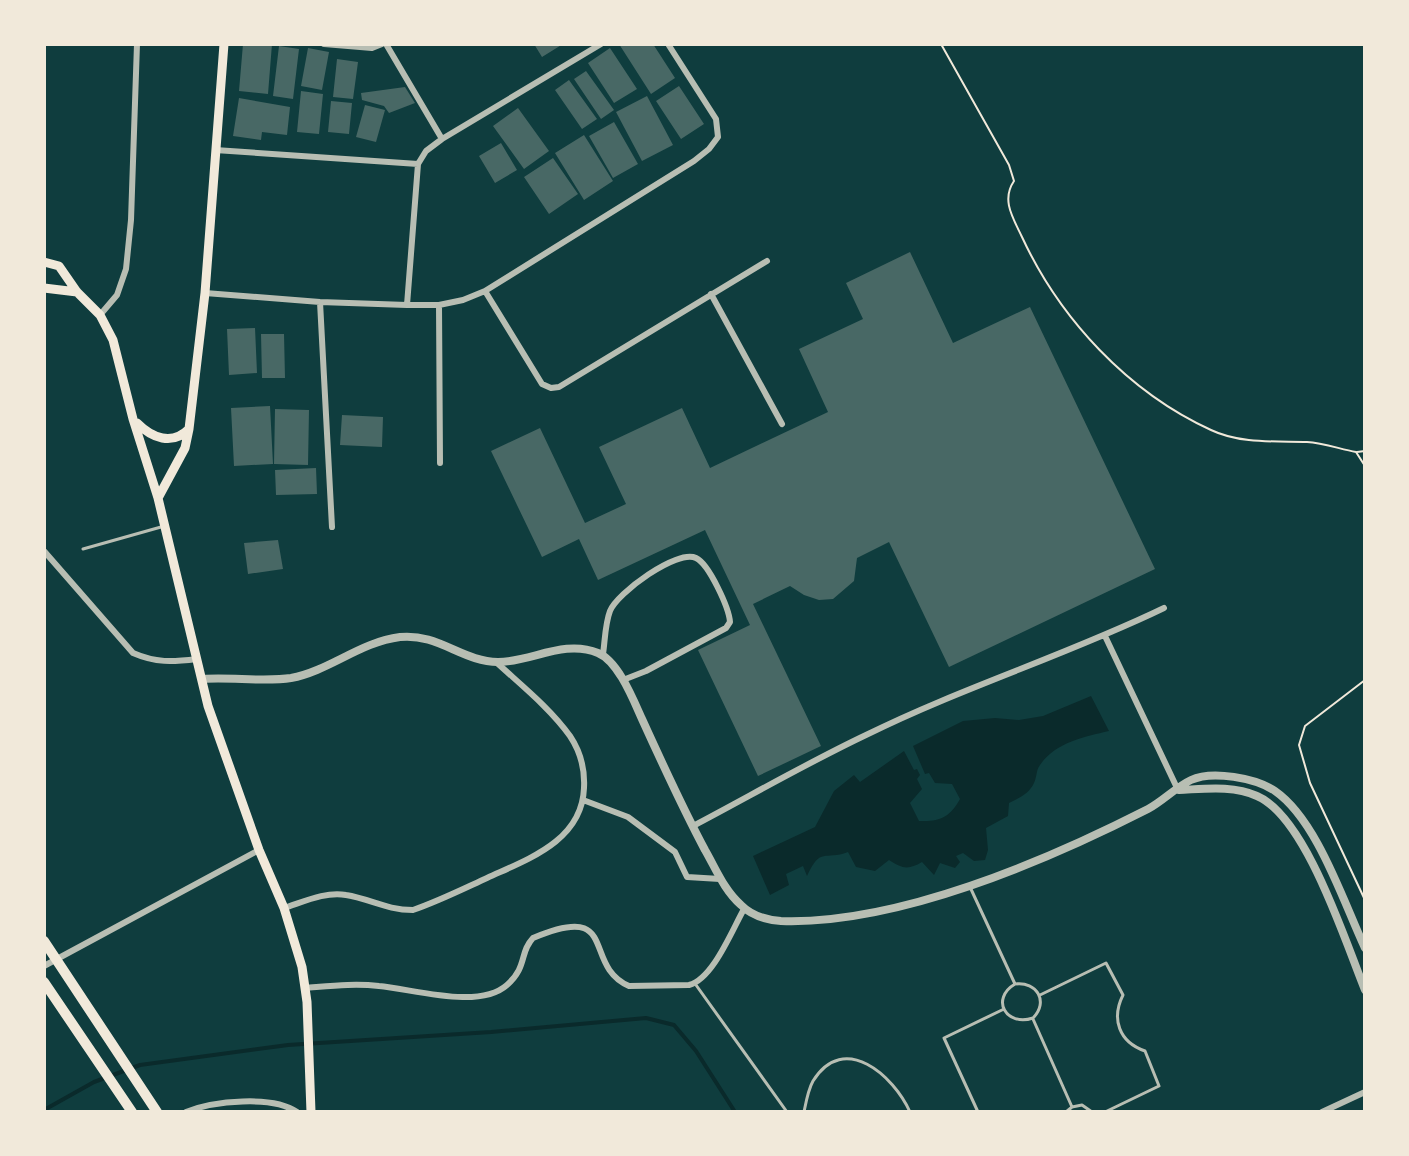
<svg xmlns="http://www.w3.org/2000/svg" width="1409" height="1156" font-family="Manrope,sans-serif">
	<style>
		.water { fill: #0a2a2b }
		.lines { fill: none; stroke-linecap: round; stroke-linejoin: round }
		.stream { stroke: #0a2a2b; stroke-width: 4 }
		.building { fill: #486865 }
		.path { stroke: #f1e9da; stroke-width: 2 }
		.service { stroke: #b8beb3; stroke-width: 3 }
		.minor { stroke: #b8beb3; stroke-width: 6 }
		.tertiary { stroke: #b8beb3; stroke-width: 8 }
		.secondary { stroke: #f1e9da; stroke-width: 9 }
		.primary { stroke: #f1e9da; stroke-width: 10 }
	</style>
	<rect width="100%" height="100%" fill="#0f3d3e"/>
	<path class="water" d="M1091,696l18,35c-25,6 -53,11 -69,34 -4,5 -3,12 -6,18 -5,11 -15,15 -25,20l-1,13 -22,12 2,22 -3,10 -11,1 -11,-8 -7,3 4,6 -5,6 -15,-5 -6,12 -12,-13c-14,8 -19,7 -33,-2l-14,11 -19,-4 -8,-15c-24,9 -27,-6 -41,24l-4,-10 -17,8 3,11 -19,10 -17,-39 62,-29 19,-36 20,-16 6,7 44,-31 10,19 3,-1 3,6 -3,4 5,10 -12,14 9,18c21,1 31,-4 41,-22l-8,-15 -17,-1 -6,-10 -4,1 -12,-28 50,-25 32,-3 24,2 24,-4z"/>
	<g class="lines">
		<path class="stream" d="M44,1110l50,-28 46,-17 148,-20 203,-13 155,-14 28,7 22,26 39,61"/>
	</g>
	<path class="building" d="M243,44h29l-4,50 -29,-3z
		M534,44h29l-21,13z
		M619,44h34l22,34 -24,16z
		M279,46l20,3 -6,50 -20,-3z
		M308,48l21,4 -7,38 -21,-4z
		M610,48l27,41 -23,14 -26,-40z
		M337,59l21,3 -5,37 -20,-2z
		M586,71l28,39 -13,9 -27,-40z
		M569,80l28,39 -15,10 -27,-39z
		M679,86l25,38 -23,15 -25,-38z
		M405,87l10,16 -26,10 -5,-7 -22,-6 -1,-7z
		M301,91l22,3 -4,40 -22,-2z
		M647,96l26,49 -31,16 -26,-49z
		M239,98l51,9 -3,28 -25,-3 -1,8 -28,-4z
		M331,101l21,2 -3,31 -21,-2z
		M365,105l20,5 -9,32 -20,-5z
		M518,108l31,43 -25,18 -31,-43z
		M614,122l24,42 -25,14 -24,-42z
		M584,135l29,46 -29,19 -29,-47z
		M501,143l16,27 -22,13 -16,-27z
		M553,158l25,36 -29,20 -25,-37z
		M910,252l43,91 77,-36 125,262 -206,98 -60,-125 -32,16 -3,23 -21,18 -14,1 -15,-5 -14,-9 -37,18 68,142 -63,30 -60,-126 52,-25 -45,-95 -107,50 -19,-41 -37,18 -51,-106 49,-23 45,95 41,-19 -27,-57 83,-39 28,60 118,-56 -29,-63 64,-30 -17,-36z
		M255,328l2,45 -28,2 -2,-46z
		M261,334h23l1,44h-23z
		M270,406l3,58 -39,2 -3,-58z
		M275,409l34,1 -1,55 -34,-1z
		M342,415l41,2 -1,30 -42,-2z
		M316,468l1,26 -41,1 -1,-25z
		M278,540l5,29 -35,5 -4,-31z"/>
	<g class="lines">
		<path class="path" d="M941,44l68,121 5,16c-13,19 -1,37 8,56 38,82 106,155 189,193 29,14 65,11 96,12 16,1 33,7 49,10l9,14
			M1357,452l8,-1
			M1365,680l-60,46 -6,19 11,38 55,117"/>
		<path class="service" d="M83,549l78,-22
			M970,887l45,97c-25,15 -9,43 18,34 16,-16 4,-37 -18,-34
			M696,985l91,127
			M1040,995l66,-32 17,32c-12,24 -4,47 22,56l14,35 -54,26
			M1033,1019l39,88
			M804,1112c2,-10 4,-22 9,-31 31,-50 81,-5 97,31
			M978,1112l-34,-74 60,-29
			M1066,1112l6,-5 10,-2 10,7"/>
		<path class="minor" d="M324,44l48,4 10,-4
			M386,44l56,95
			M215,150l203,14
			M485,291l57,93 9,4 8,-1 208,-126
			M205,293l115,9 87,3h32l24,-5 22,-9 209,-130 15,-12 9,-12 -2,-18 -48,-75
			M711,294l71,130
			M320,302l12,225
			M407,305l11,-141 8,-13 16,-12 159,-95
			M439,305l1,158
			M100,315l17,-20 9,-26 5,-49 6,-176
			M44,551l89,102c23,10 39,9 64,6
			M1105,636l73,154
			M603,654c2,-13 2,-30 7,-43 7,-18 67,-62 86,-53 13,6 33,50 34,64l-4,6 -80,43 -23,9
			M583,800l45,17 47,35 12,25 33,2
			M693,826c57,-30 114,-63 173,-91 97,-48 201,-80 298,-127
			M284,908c19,-6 42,-17 62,-13 25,4 40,15 67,15 26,-9 50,-21 74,-32 41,-19 95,-37 97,-90 1,-18 -4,-37 -14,-52 -20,-28 -49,-51 -74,-74
			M44,966l215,-116
			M305,988c25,-2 49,-5 74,-2 34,3 100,24 128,-1 21,-19 12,-32 26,-47 88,-37 48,27 96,48l60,-1c24,-6 43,-55 55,-76
			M186,1112c27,-11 87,-17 111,0
			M1322,1112l43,-20"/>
		<path class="tertiary" d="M203,679c27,-2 63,3 88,-1 38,-7 69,-36 109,-41 38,-4 63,25 98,25 33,0 66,-23 100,-9 20,8 35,46 44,66 20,44 40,88 63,131 11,19 19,40 36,55 10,10 25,15 40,16 116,4 265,-60 367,-112 15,-8 28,-22 43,-29 21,-10 65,-2 84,11 42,29 68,110 90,157
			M1179,790c25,-1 54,-5 78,6 49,21 88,145 108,194"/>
		<path class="secondary" d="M44,262l15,4 18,26 23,23 13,25 20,79 25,79 50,208 51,144 25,58 18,59 5,35 4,110
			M44,288l33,4
			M137,423c15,15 35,23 52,6
			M158,498l27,-50 4,-19 16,-136 19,-249"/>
		<path class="primary" d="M44,941l113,171
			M44,982l88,130"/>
	</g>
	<rect width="1409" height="1156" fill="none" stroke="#f1e9da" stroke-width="92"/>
</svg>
